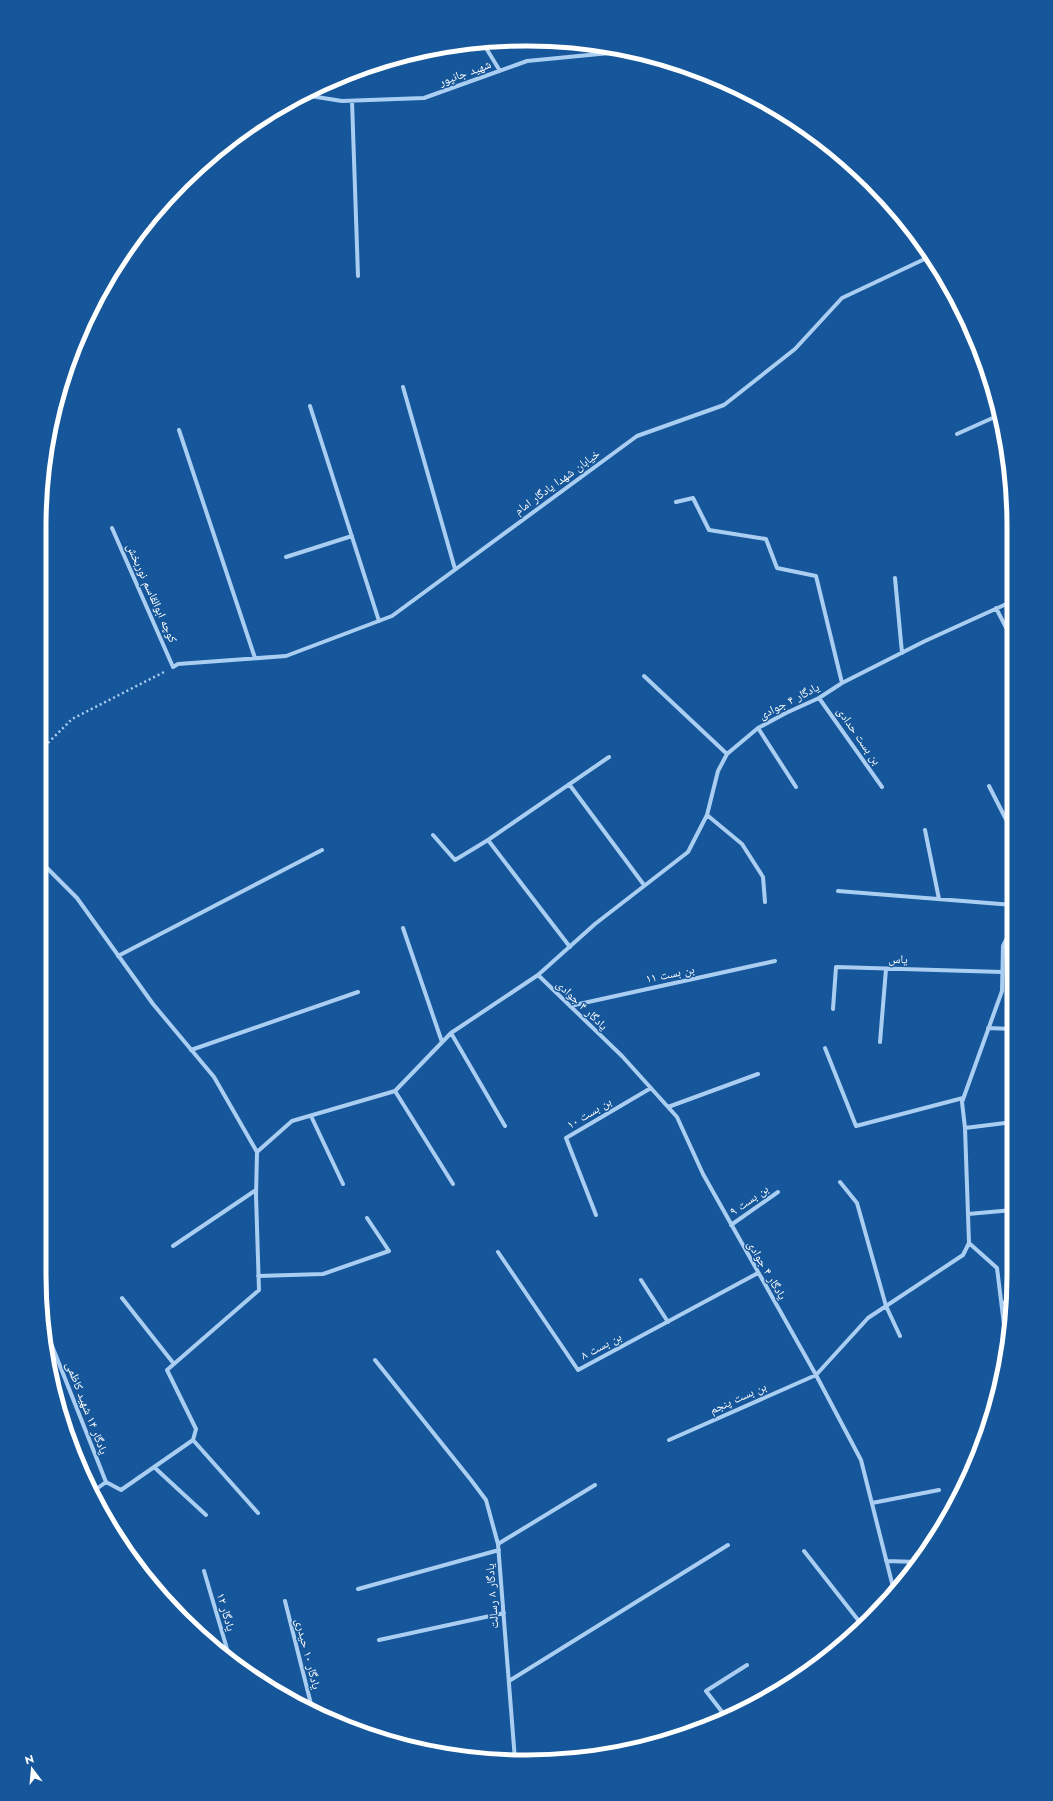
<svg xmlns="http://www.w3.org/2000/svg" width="1053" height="1801" font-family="Jost,'Noto Naskh Arabic',sans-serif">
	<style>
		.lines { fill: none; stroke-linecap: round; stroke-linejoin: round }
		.path { stroke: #aacef2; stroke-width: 2.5; stroke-dasharray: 2 3; stroke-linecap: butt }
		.minor { stroke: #aacef2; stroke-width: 4 }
		.labels { text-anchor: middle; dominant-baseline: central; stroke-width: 3; stroke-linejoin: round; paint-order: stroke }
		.street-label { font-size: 12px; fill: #fff; stroke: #16569a }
		.rim { fill: none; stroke: #fff; stroke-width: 5 }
	</style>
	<rect width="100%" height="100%" fill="#16569a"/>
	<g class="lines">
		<path class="path" d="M41,750l31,-31 94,-48"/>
		<path class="minor" d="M483,43l17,28
			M304,95l38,6 82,-3 103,-37 93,-9 58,13
			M352,101l6,175
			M964,329l5,-2
			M403,387l52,182
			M310,406l69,215
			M179,430l76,228
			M957,434l40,-18
			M676,502l17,-4 16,32 57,9 11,29 39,8 26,107
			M112,528l61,139
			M286,557l66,-21
			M895,578l7,75
			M996,608l17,33
			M173,667l5,-3 108,-8 106,-40 245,-180 87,-31 71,-56 47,-51 87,-41
			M644,676l83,78
			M819,698l63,89
			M758,728l38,59
			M569,784l75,101
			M989,786l24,47
			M707,815l35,29 21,33 2,25
			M925,830l14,69
			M433,835l22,25 33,-20 121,-83
			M488,840l82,107
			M41,862l36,36 76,106 61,73 43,75
			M838,891l175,14
			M1013,926l-10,20 -1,45 -40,111 3,26 48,-6
			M403,928l39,114
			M118,956l204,-106
			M570,1006l205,-45
			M833,1009l3,-42 166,5
			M988,1028l25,1
			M451,1033l54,93
			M880,1042l6,-73
			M825,1048l31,78 107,-28
			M191,1050l167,-58
			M395,1091l58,93
			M668,1107l90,-33
			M311,1116l32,68
			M840,1182l17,21 29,103 14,30
			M968,1214l45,-4
			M596,1215l-30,-77 85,-50
			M731,1225l47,-33
			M969,1243l28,25 9,73
			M173,1246l83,-56
			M498,1252l80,118 180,-97
			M258,1276l65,-2 66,-23 -22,-33
			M641,1280l27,42
			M122,1298l52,66
			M1002,1303l11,-1
			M43,1323l63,159 -15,11
			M375,1360l96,120 15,20 12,44
			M669,1440l147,-65 52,-57 95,-63 6,-12 -4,-115
			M154,1467l52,48
			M106,1482l15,8 72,-50
			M872,1503l67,-13
			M258,1513l-65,-73 3,-11 -29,-59 92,-80 -3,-94 1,-44 35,-31 103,-30 56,-58 87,-58
			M804,1551l58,74
			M886,1561l33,1
			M204,1571l26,88
			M358,1589l141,-39
			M892,1597l2,-6 -33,-131 -45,-85 -113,-201 -26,-57 -55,-61 -84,-81 57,-51 93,-72 19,-37 11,-44 9,-17 31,-26 28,-15 33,-15 23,-15 83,-42 88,-40
			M285,1601l28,111
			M379,1640l125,-27
			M509,1681l219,-136
			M726,1717l-20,-26 41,-26
			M625,1752v-7
			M515,1760l-17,-216 97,-59"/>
	</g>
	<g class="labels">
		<g class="street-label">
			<text transform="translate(465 73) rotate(-20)">شهید جانپور</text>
			<text transform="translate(557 482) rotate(-36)">خیابان شهدا یادگار امام</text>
			<text transform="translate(152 593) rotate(66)">کوچه ابوالقاسم نوربخش</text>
			<text transform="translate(789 701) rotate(-27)">یادگار ۴ جوادی</text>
			<text transform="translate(859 736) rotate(55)">بن بست حدادی</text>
			<text transform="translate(898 959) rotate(2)">یاس</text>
			<text transform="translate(670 974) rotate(-12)">بن بست ۱۱</text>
			<text transform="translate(582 1005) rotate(44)">یادگار ۴ جوادی</text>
			<text transform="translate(589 1113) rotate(-31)">بن بست ۱۰</text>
			<text transform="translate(749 1200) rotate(-35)">بن بست ۹</text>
			<text transform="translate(767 1270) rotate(60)">یادگار ۴ جوادی</text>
			<text transform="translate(601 1346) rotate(-28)">بن بست ۸</text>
			<text transform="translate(738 1398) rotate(-24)">بن بست پنجم</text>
			<text transform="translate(87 1408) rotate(69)">یادگار ۱۴ شهید کاظمی</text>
			<text transform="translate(492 1596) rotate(-94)">یادگار ۸ رسالت</text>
			<text transform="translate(226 1612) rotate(74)">یادگار ۱۲</text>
			<text transform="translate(308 1654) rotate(76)">یادگار ۱۰ حیدری</text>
		</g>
	</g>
	<path d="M0 0H1053V1801H0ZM526 46H527A480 480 0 0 1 1007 526V1275A480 480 0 0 1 527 1755H526A480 480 0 0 1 46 1275V526A480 480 0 0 1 526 46Z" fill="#16569a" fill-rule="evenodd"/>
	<path class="rim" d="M526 46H527A480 480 0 0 1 1007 526V1275A480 480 0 0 1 527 1755H526A480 480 0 0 1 46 1275V526A480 480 0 0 1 526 46Z"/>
	<g transform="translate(32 1769) rotate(344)" stroke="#16569a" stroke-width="3" paint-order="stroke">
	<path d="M0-3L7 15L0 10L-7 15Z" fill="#ffffff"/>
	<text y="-6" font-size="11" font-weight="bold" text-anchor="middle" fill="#ffffff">N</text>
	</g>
</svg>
